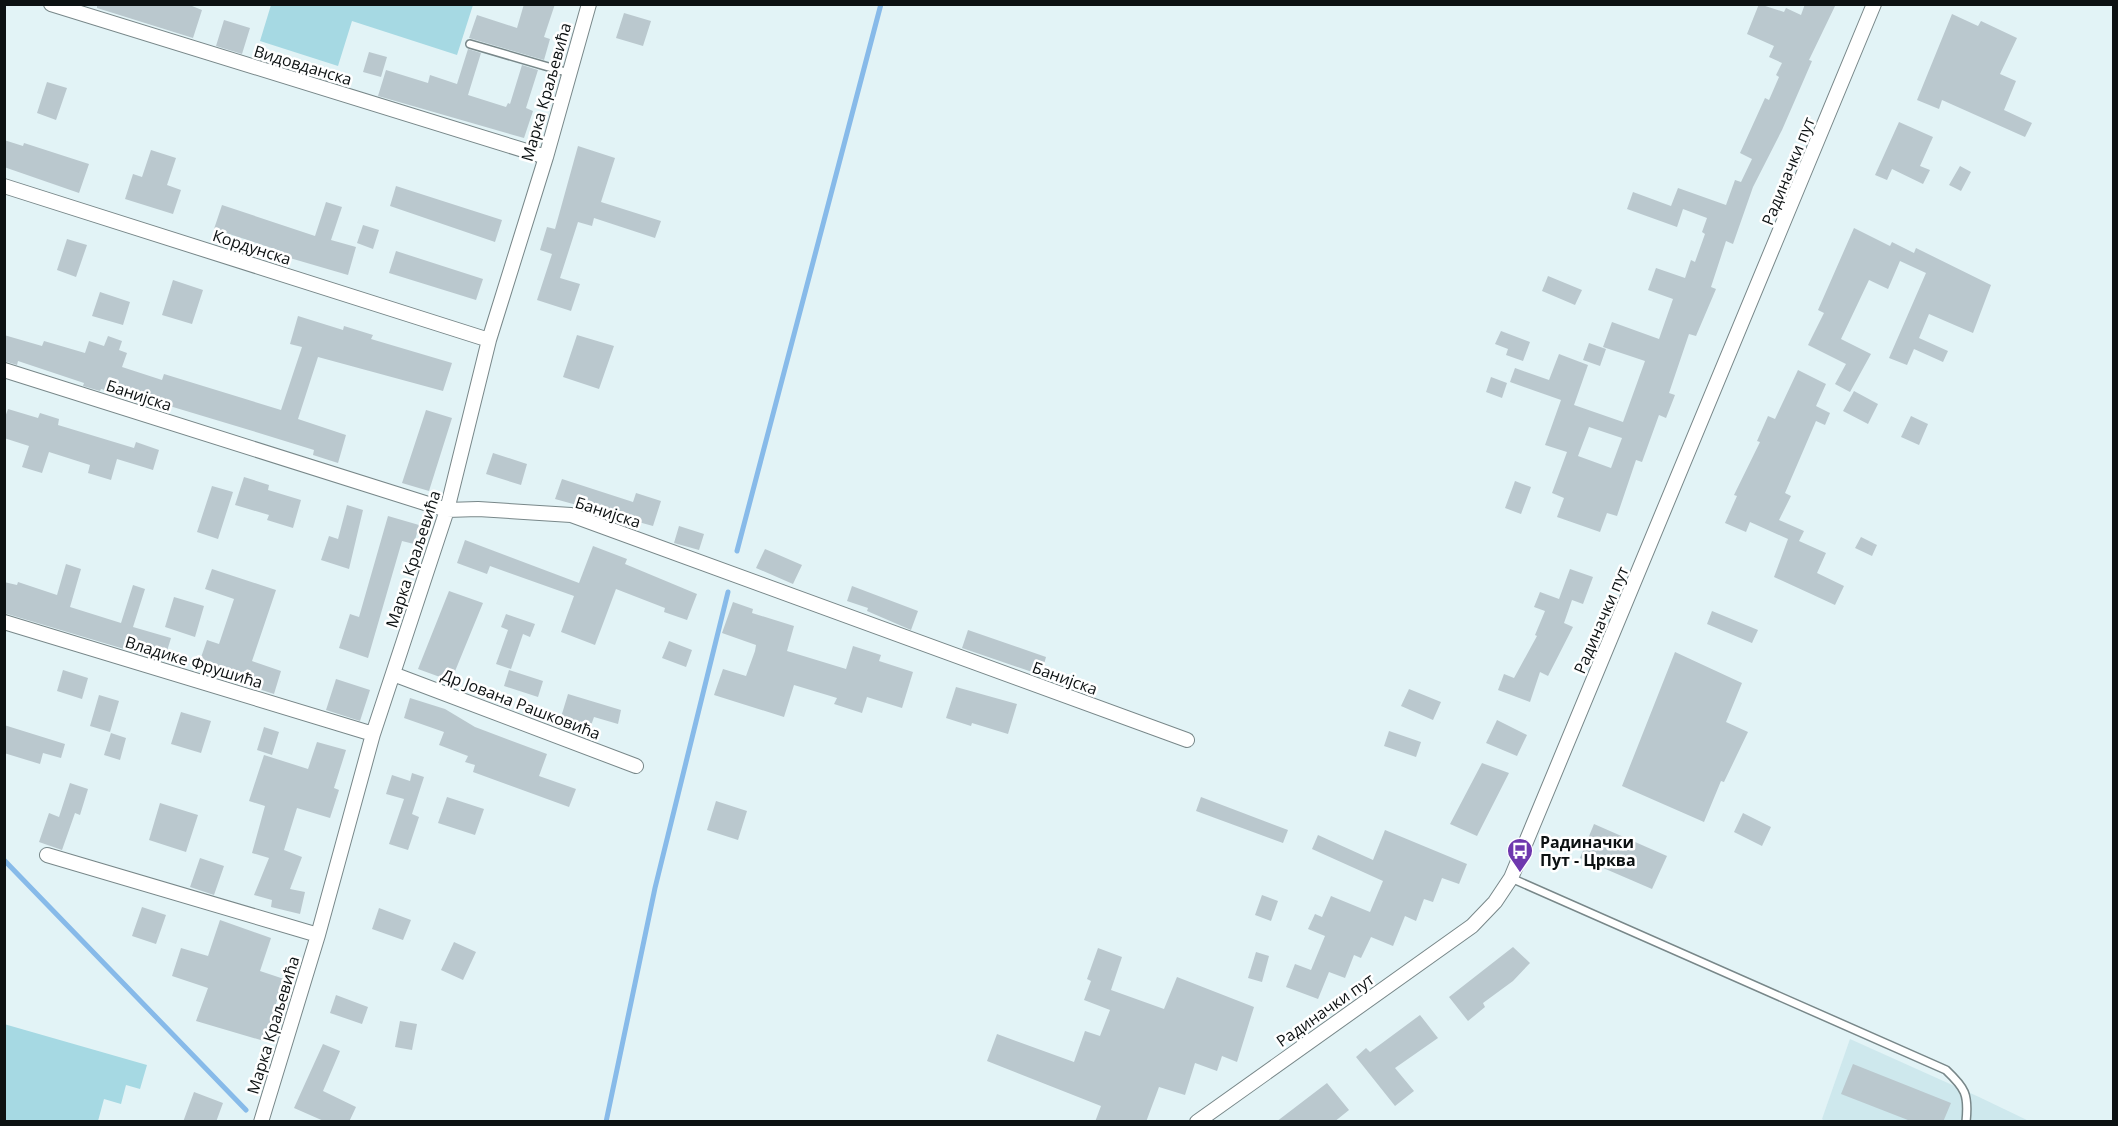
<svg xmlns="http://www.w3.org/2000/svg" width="2118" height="1126" font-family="'Open Sans',sans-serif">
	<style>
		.built { fill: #cee8ed }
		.green { fill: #a6d9e3 }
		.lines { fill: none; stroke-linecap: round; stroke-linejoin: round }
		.stream { stroke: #87bae9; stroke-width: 5 }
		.building { fill: #bac8ce; fill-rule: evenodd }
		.service-casing { stroke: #788789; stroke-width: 10 }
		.minor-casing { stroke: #788789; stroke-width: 16 }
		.service { stroke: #fff; stroke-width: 7 }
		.minor { stroke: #fff; stroke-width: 14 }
		.labels { text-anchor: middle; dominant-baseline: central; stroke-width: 5; stroke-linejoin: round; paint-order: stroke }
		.street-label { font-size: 16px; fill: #0c1112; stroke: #fff }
		.poi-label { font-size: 16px; font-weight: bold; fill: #0c1112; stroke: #fff; text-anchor: start }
	</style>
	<rect width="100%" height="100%" fill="#e2f3f6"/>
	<path class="built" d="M1850,1039l129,58 50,24 -203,1 -4,-3z"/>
	<path class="green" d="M271,5v-1l202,1 -16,50 -105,-34 -14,45 -78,-25z
		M4,1024l143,41 -7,24 -14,-4 -5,19 -17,-5 -6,22h-93z"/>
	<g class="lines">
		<path class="stream" d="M737,551l144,-547
			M4,860l242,250
			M606,1122l49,-234 73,-296"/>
	</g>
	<path class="building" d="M97,4h90l15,6 -9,28 -96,-30z
		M524,4h31l-11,33 6,2 -6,21 -75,-22 8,-23 40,13z
		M1759,4l25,8 2,-4 15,7 4,-11h31l-27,56 3,1 -30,69 -29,57 -20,57 -7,-3 -15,46 5,2 -20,47 -7,-2 -20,59 6,2 -9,23 -7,-3 -17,47 -6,-2 -19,56 -10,-3 -7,19 -43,-15 7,-19 -12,-5 15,-41 -22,-7 16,-45 -51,-18 5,-14 34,12 10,-26 29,11 -14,40 49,17 22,-61 -42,-14 9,-25 47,17 14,-40 -25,-9 8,-22 29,10 6,-18 4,2 10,-28 -3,-2 5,-14 -24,-9 -6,18 -50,-18 6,-17 38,14 7,-18 48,17 9,-25 6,2 11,-23 -12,-6 25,-55 4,2 10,-23 -3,-2 6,-12 -13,-6 5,-11 -27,-12zM1589,427l33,11 -11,30 -33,-12z
		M624,13l27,8 -8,25 -27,-8z
		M1952,14l26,12 3,-5 36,17 -17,36 16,7 -12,29 28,13 -7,14 -83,-37 -3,9 -22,-9z
		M224,20l26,8 -8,26 -26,-8z
		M468,49l13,4 -13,42 38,12 2,-4 2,1 12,-39 16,5 -12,38 7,3 -9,27 -146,-42 8,-26 42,13 2,-8 27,9z
		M369,52l18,5 -6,20 -18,-5z
		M47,82l20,6 -11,32 -19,-7z
		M1899,122l34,15 -13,29 10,4 -7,14 -31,-15 -5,11 -12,-5z
		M4,140l19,6 1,-3 65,21 -10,29 -75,-26z
		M578,146l37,12 -14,44 60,19 -6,17 -61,-20 -2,8 -14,-4 -18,56 20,6 -9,27 -34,-11 15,-46 -12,-4 7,-23 8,2z
		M151,150l25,8 -9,27 14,5 -8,24 -48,-15 8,-25 9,3z
		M1960,166l11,6 -10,19 -12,-6z
		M396,186l106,34 -7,22 -105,-36z
		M326,202l16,5 -11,33 25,7 -8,28 -65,-19 1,-4 -70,-23 8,-24 93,31z
		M363,225l16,5 -6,19 -16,-6z
		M1854,228l36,18 2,-4 22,11 2,-5 75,37 -18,48 -44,-19 -10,24 29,13 -5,11 -29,-13 -7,16 -18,-7 37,-85 -26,-12 -12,28 -19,-9 -28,59 30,15 -21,38 -15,-8 11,-20 -38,-19 16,-32 -6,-3z
		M67,239l20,6 -11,32 -19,-7z
		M396,251l87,28 -7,21 -87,-27z
		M1548,276l34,14 -7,15 -33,-14z
		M173,280l30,10 -11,34 -30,-9z
		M100,292l30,10 -7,23 -31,-9z
		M298,316l45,14 1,-4 29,9 -2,4 81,24 -9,28 -125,-34 -20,62 48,16 -8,28 -25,-8 1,-5 -55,-17 -116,-35 -1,4 -41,-13 -1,2 -17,-5 1,-3 -66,-22 -1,4 -13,-4v-26l38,11 2,-5 41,12 4,-12 15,5 4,-10 14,5 -3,9 8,3 -5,14 40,13 2,-6 117,36 21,-63 -12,-3z
		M1501,331l29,11 -7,19 -17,-6 2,-6 -13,-5z
		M577,335l37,11 -15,43 -36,-12z
		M1589,343l17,6 -6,17 -17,-6z
		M1798,370l28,14 -10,22 14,7 -5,12 -9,-4 -31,72 6,3 -12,24 25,11 -5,10 27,12 -9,20 27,13 -9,19 -61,-28 14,-38 -38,-17 -4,10 -21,-9 12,-27 -3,-1 26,-53 -3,-1 11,-25 7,3z
		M1491,377l16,6 -5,15 -16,-6z
		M1854,391l24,13 -10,20 -25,-13z
		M8,409l30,9 2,-5 19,6 -1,6 76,23 2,-6 23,8 -6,20 -36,-11 -6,21 -23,-7 2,-8 -41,-13 -7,21 -20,-6 7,-21 -25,-8v-18z
		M426,410l26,8 -23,73 -27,-8z
		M1911,416l17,8 -9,21 -18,-8z
		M493,453l34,11 -6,21 -35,-11z
		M244,477l25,8 -1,5 33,10 -8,28 -26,-8 2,-5 -34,-10z
		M562,479l71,23 3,-9 25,8 -8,25 -98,-27z
		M1515,481l16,6 -10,27 -16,-6z
		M212,486l21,6 -15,47 -21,-7z
		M347,505l16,5 -14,59 -28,-9 8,-24 9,3z
		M388,516l31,9 -5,19 -12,-3 -34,117 -29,-10 11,-34 9,3z
		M679,526l25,8 -5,16 -25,-7z
		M1861,537l16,8 -5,11 -17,-8z
		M465,540l114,43 14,-37 34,13 -2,5 72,30 -10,26 -23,-8 1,-4 -49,-19 -21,56 -34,-13 13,-36 -84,-30 -3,8 -30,-11z
		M765,549l37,16 -9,19 -37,-16z
		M66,564l15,5 -11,38 51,16 12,-38 12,4 -12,38 38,11 -7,23 -160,-48v-31l13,3 1,-3 39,13z
		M212,569l64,21 -24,71 29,10 -7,23 -77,-25 10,-29 12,4 15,-45 -29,-10z
		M1570,569l23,8 -10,27 -11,-4 -8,23 9,4 -25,49 -8,-4 -10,30 -32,-12 6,-16 10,4 23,-42 -2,-1 10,-24 -11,-4 6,-15 19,7z
		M852,586l66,25 -7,19 -44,-19 1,-3 -21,-7z
		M449,591l34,12 -32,78 -33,-12z
		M174,597l30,9 -9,31 -30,-10z
		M733,602l20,7 -1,4 42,13 -7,25 59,18 7,-23 28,9 -2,6 34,11 -11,36 -35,-11 -5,16 -28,-9 3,-6 -43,-13 -10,32 -70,-22 9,-26 23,7 9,-25 1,-6 -34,-12z
		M1712,611l46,19 -6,13 -45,-19z
		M506,614l29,10 -5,13 -7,-3 -12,35 -15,-5 12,-34 -7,-3z
		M968,630l78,27 -5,18 -79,-27z
		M669,641l23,9 -6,17 -24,-9z
		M1675,652l67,31 -16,39 22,10 -24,50 -3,-1 -17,41 -82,-36z
		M63,670l25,8 -6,21 -25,-8z
		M509,670l34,11 -5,16 -34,-11z
		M336,679l34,11 -10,31 -34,-11z
		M956,687l61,17 -9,30 -36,-11 -1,3 -25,-8z
		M1409,689l32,13 -8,18 -32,-14z
		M568,694l53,16 -3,14 -24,-7 -7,20 -29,-10z
		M99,695l20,6 -9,31 -20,-6z
		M410,698l35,11 30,18 72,27 -8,22 37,13 -7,18 -96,-35 2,-7 -10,-3 3,-6 -29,-11 5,-13 -40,-14z
		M181,712l30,9 -10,32 -30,-9z
		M1497,720l30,15 -10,21 -31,-13z
		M4,725l61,19 -4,14 -18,-5 -3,11 -36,-11z
		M264,727l15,5 -7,23 -15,-5z
		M1389,731l32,11 -5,15 -32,-11z
		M111,733l15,5 -6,22 -16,-5z
		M317,742l29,8 -12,38 5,2 -9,28 -33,-10 -13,42 18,7 -12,32 15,3 -5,22 -29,-7 1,-7 -18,-5 15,-37 -17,-5 13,-47 -16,-5 15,-46 44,14z
		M1482,763l27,10 -32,63 -27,-12z
		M412,773l12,4 -12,37 7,3 -11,33 -19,-6 15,-45 -18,-5 6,-19 18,6z
		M70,783l18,6 -8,26 -5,-2 -13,37 -23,-8 10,-29 10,4z
		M447,797l37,12 -9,26 -37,-12z
		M1201,797l87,33 -5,13 -87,-32z
		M716,801l31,10 -9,29 -31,-10z
		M160,803l38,12 -12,37 -37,-12z
		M1743,813l28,14 -9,19 -28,-14z
		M1594,824l73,32 -15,33 -72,-31z
		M1385,830l82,34 -8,20 -17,-6 -9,24 -9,-3 -8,22 -11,-5 -12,30 -22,-9 -10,21 -7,-3 -9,23 -16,-6 -11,27 -32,-12 9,-23 16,6 14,-34 -17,-7 7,-15 7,3 9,-21 39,16 13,-31 -71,-32 6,-14 55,25z
		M200,858l24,8 -10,29 -24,-8z
		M1262,895l16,6 -7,20 -16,-6z
		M142,907l24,8 -10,29 -24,-8z
		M379,908l32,12 -8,20 -31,-11z
		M220,920l51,18 -11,33 24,8 -20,62 -68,-20 12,-33 -36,-12 9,-28 27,8z
		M454,942l22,10 -13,28 -22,-10z
		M1513,947l17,16 -17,18 -30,22 2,4 -17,14 -19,-24z
		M1098,948l24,9 -11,33 53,19 13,-32 77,30 -17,55 -15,-6 -5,15 -22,-8 -10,32 -26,-8 -13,35h-51l6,-16 -114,-45 10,-27 77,28 11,-31 15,5 10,-26 -26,-10 7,-19 -4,-2z
		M1256,952l13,4 -7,26 -14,-4z
		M336,995l32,12 -6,17 -32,-11z
		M1420,1015l18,23 -43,30 19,23 -19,15 -39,-49 10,-9 4,4z
		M400,1021l17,3 -5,26 -17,-3z
		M323,1044l17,7 -17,40 33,16 -7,15h-23l-32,-14z
		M1853,1064l98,39 -8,19h-30l-72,-28z
		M1327,1083l22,27 -15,12h-58z
		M194,1092l29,11 -7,19h-33z"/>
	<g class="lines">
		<defs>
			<path id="service" d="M470,44l99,29
				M1511,878l435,192c19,18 23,24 20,52"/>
			<path id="minor" d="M51,4l495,153
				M4,186l485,154
				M4,370l443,140 31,-1 93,6 616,225
				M4,622l369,112
				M393,674l243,92
				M47,855l271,80
				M261,1122l57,-187 55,-201 74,-224 42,-170 57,-183 43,-153
				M1197,1122l275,-196 23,-24 16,-24 363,-874"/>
		</defs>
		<use href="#service" class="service-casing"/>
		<use href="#minor" class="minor-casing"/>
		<use href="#service" class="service"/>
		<use href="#minor" class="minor"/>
	</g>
	<defs>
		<symbol id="bus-pin" viewBox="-11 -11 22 30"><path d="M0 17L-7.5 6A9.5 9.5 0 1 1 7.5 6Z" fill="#6e38ae" stroke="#fff"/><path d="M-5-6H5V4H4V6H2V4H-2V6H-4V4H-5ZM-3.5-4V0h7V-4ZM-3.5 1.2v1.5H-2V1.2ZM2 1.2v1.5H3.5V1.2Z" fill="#fff"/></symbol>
	</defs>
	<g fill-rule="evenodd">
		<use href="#bus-pin" x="1505" y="836" width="30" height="40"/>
	</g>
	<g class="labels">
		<g class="street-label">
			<text transform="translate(303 65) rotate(17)">Видовданска</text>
			<text transform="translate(546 92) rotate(-74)">Марка Краљевића</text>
			<text transform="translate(1788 171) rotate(-68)">Радиначки пут</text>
			<text transform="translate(252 247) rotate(18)">Кордунска</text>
			<text transform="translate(139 395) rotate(18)">Банијска</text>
			<text transform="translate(608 512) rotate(18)">Банијска</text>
			<text transform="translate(413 559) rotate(-72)">Марка Краљевића</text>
			<text transform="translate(1601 620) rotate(-67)">Радиначки пут</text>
			<text transform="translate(194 662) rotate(17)">Владике Фрушића</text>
			<text transform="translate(1065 678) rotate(20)">Банијска</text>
			<text transform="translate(521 704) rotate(21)">Др Јована Рашковића</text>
			<text transform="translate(1325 1010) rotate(-35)">Радиначки пут</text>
			<text transform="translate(273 1025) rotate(-73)">Марка Краљевића</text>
		</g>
		<g class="poi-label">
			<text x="1540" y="842">Радиначки<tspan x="1540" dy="18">Пут - Црква</tspan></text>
		</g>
	</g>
	<rect width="2118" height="1126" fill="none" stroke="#0c1112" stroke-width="12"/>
</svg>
